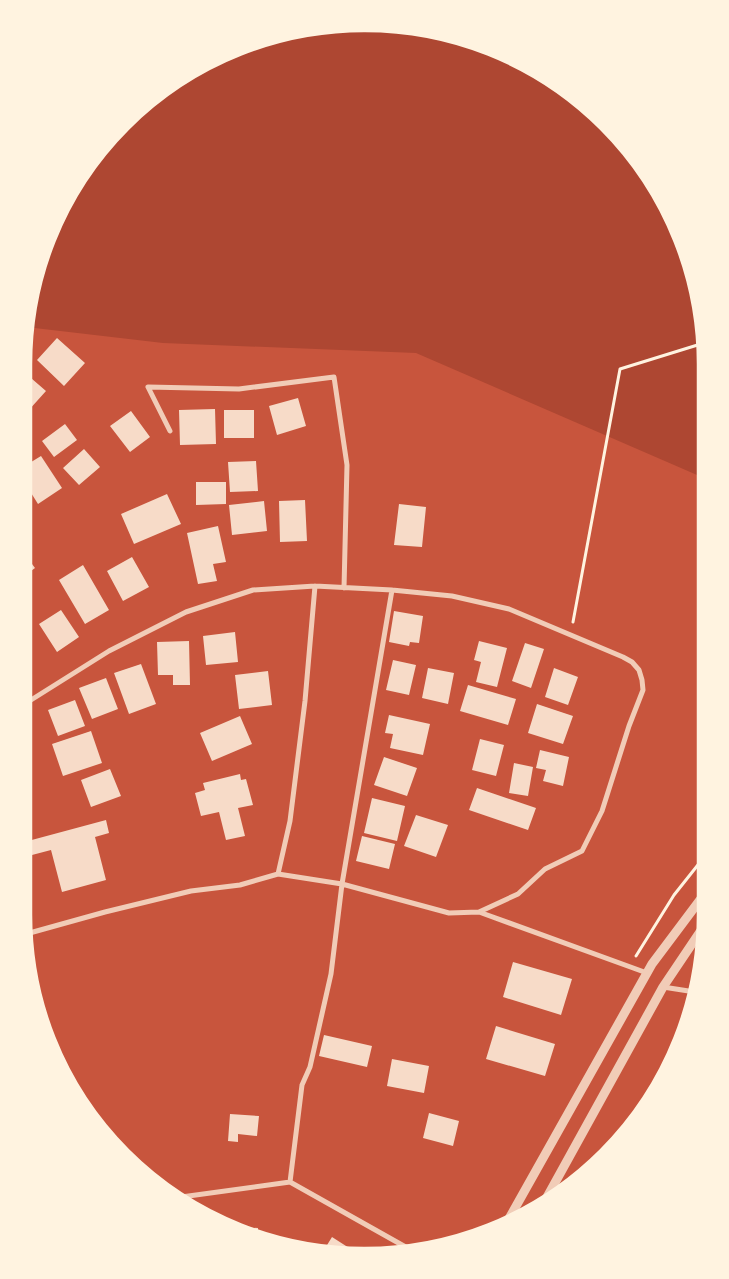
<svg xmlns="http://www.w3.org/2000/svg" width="729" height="1279" font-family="'Varela Round',sans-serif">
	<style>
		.green { fill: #ae4732 }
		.building { fill: #f7dbc8 }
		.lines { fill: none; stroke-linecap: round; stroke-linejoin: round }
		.path { stroke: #fff3e0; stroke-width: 3 }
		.minor { stroke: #f1ccb7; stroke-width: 5 }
		.tertiary { stroke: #f1ccb7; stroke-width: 9 }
		.rim { fill: none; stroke: #fff3e0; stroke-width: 2.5 }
	</style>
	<rect width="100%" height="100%" fill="#c8553d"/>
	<path class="green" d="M342,23l67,2 66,16 61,27 70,54 43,53 39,79 16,66v158l-288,-125 -253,-10 -137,-16 8,-51 34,-83 40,-54 49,-46 56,-35 63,-24z"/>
	<path class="building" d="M57,338l28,25 -21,23 -27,-26z
		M24,372l22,19 -18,20 -5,-4v-34z
		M298,398l8,28 -29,9 -8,-29z
		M215,409l1,35 -36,1 -1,-35z
		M224,410h30v28h-30z
		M131,411l19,26 -20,15 -20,-26z
		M65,424l12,16 -23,17 -12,-16z
		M84,449l16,18 -21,18 -16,-17z
		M41,456l21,32 -24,16 -15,-24v-13z
		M256,461l2,30 -28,1 -2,-30z
		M196,482h30v22l-30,1z
		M23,487l6,9 -6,4z
		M167,494l14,30 -47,20 -13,-30z
		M305,500l2,41 -27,1 -1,-41z
		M264,501l3,30 -35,4 -3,-30z
		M399,504l27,3 -4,40 -28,-2z
		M218,526l8,36 -13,2 4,17 -19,3 -11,-51z
		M23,552l12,16 -12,9z
		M132,557l17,30 -26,14 -16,-30z
		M83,565l26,45 -24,14 -26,-44z
		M61,610l18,27 -22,15 -18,-28z
		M394,611l29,5 -4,27 -9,-1 -1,4 -20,-4z
		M235,632l3,30 -32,3 -3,-29z
		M189,641l1,44h-17v-10h-15l-1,-33z
		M479,641l28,7 -10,39 -21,-5 5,-20 -7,-2z
		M525,643l19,6 -13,39 -19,-7z
		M393,660l23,5 -7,30 -23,-5z
		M141,664l15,40 -27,10 -15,-41z
		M428,668l26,5 -6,31 -26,-6z
		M554,668l24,9 -10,28 -23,-8z
		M268,671l4,34 -33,4 -4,-34z
		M106,678l12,31 -26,10 -13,-31z
		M468,685l48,14 -8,26 -48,-14z
		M75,700l10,26 -27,10 -10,-26z
		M537,704l36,12 -10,28 -35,-11z
		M389,715l41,9 -7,31 -33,-7 3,-14 -8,-1z
		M240,716l12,28 -40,17 -12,-28z
		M91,731l11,32 -39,13 -11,-32z
		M480,739l24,6 -8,31 -24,-6z
		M540,750l29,7 -6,29 -20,-5 3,-11 -10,-2z
		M384,757l33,11 -10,28 -33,-11z
		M514,763l19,4 -5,29 -19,-3z
		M110,769l11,27 -30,11 -10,-27z
		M240,774l1,6 5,-1 7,26 -15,3 7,28 -19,4 -7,-28 -18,4 -6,-23 10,-3 -2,-7z
		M477,788l59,20 -8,22 -59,-20z
		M372,798l33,8 -8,35 -33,-8z
		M416,815l32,10 -12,32 -32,-11z
		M106,820l3,13 -14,4 11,43 -44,12 -11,-42 -19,5 -4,-14z
		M362,836l33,8 -6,25 -33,-8z
		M513,962l59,17 -11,36 -58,-18z
		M496,1026l59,18 -10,32 -59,-17z
		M324,1035l48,11 -5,21 -48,-11z
		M392,1059l37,7 -5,27 -37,-7z
		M429,1113l30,8 -6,25 -30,-8z
		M230,1114l29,2 -2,20 -19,-2v8l-10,-1z
		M237,1227l21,1v9z
		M332,1237l25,16 -33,-3z"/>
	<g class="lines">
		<path class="path" d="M573,622l47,-253 84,-26
			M636,956l38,-61 31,-39"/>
		<path class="minor" d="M170,431l-22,-44 91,2 95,-12 13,88 -3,123
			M23,449l4,-3
			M23,705l86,-54 77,-39 67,-22 62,-4 77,4 60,6 57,13 114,48 9,5 7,8 3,10 1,10 -14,36 -27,85 -20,40 -37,18 -27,25 -39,18 -30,1 -107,-29 -64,-10 -38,11 -49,6 -86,21 -79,22
			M278,874l12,-53 15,-120 10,-115
			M479,912l168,61
			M663,987l32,5
			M290,1182l12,-97 8,-18 21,-93 11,-90 50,-294
			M174,1198l116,-16 121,68"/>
		<path class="tertiary" d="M546,1199l117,-212 43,-64
			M506,1224l146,-260 54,-72"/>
	</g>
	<path d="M0 0H729V1279H0ZM364 31H365A333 333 0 0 1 698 364V915A333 333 0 0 1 365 1248H364A333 333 0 0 1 31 915V364A333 333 0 0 1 364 31Z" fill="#fff3e0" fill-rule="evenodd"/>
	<path class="rim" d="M364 31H365A333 333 0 0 1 698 364V915A333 333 0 0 1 365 1248H364A333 333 0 0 1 31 915V364A333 333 0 0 1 364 31Z"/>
</svg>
